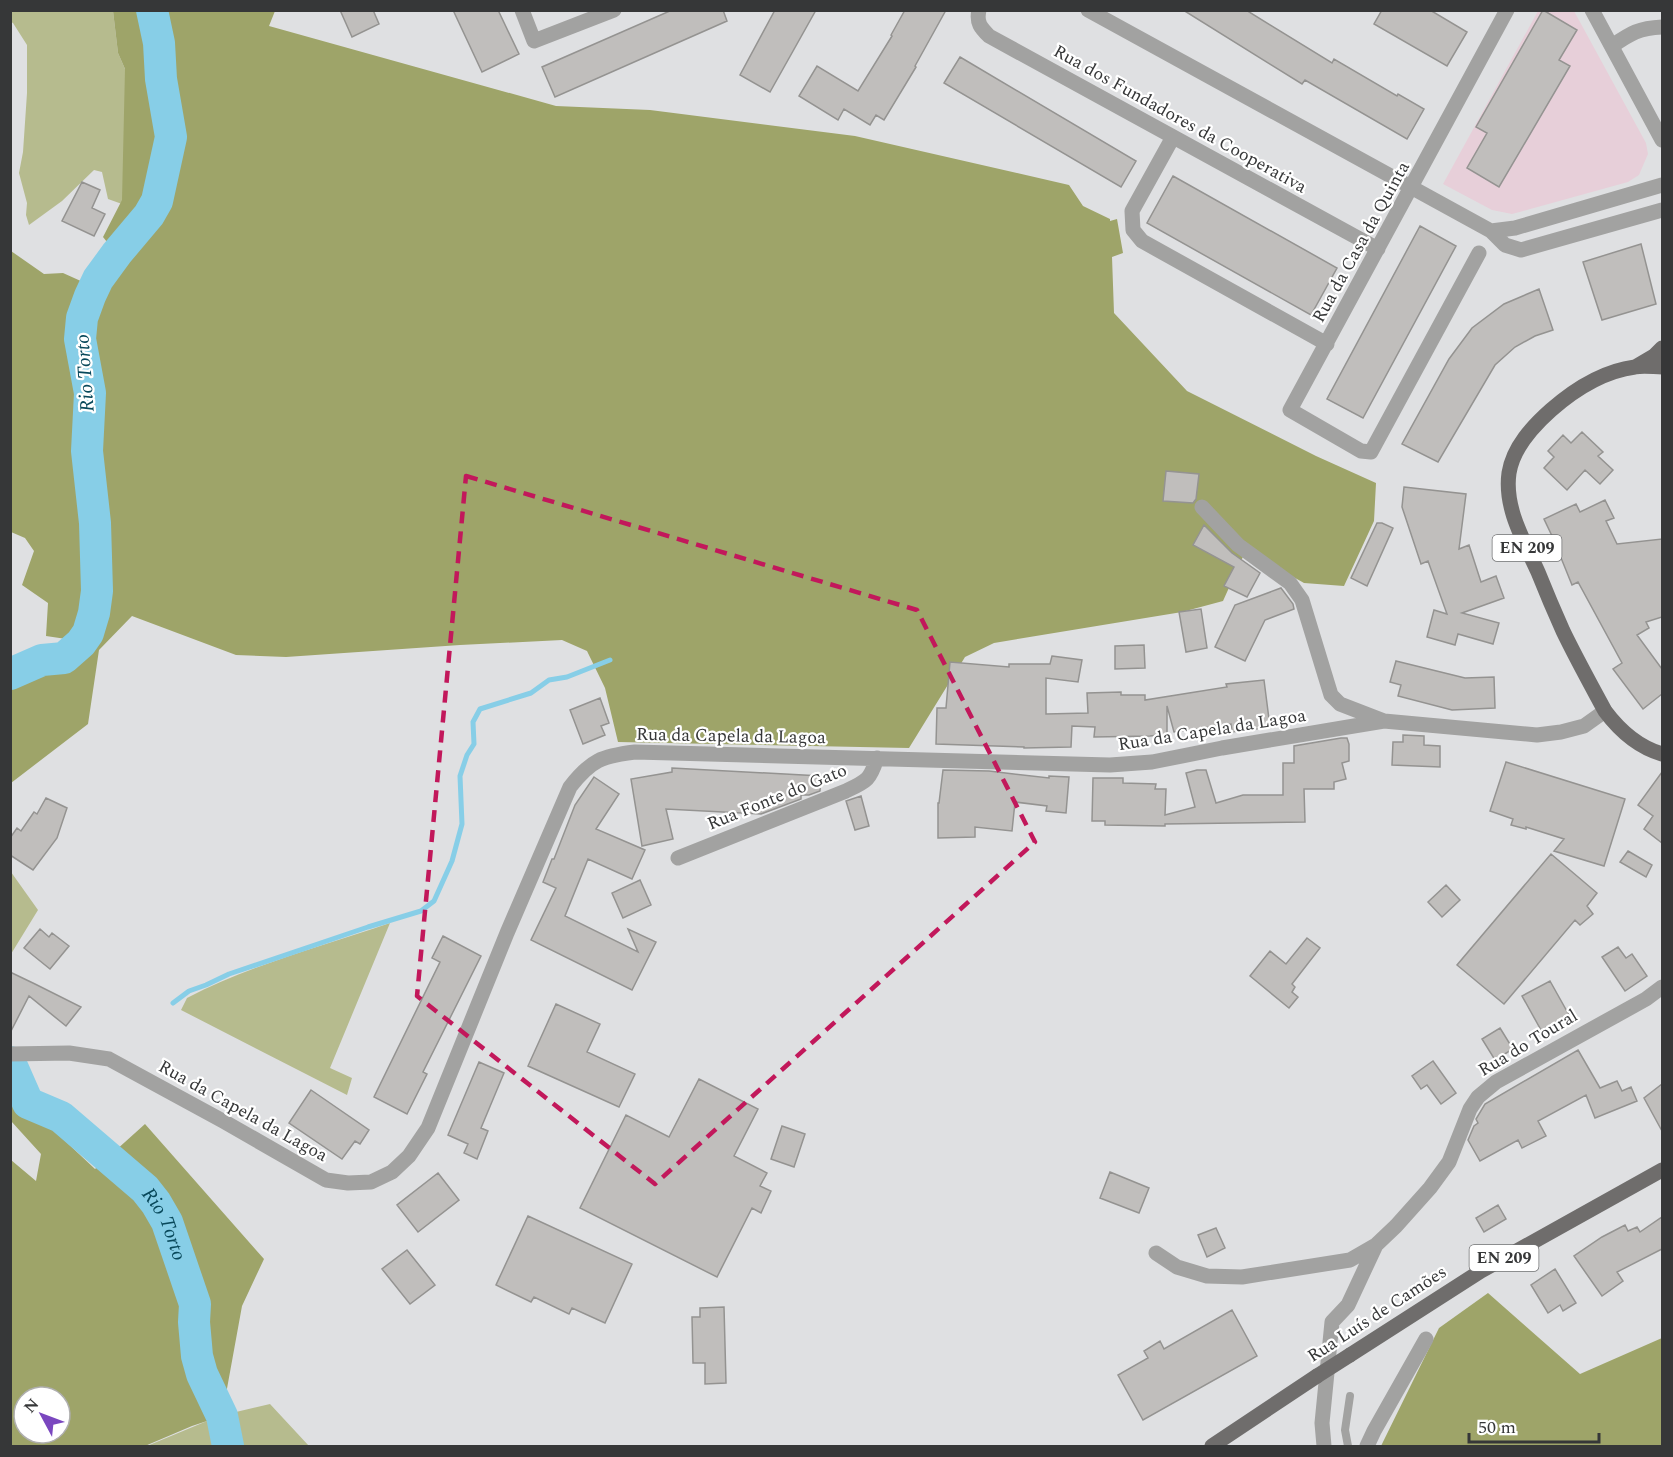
<svg xmlns="http://www.w3.org/2000/svg" width="1673" height="1457" font-family="Spectral,serif">
	<style>
		.education { fill: #e7cfd9 }
		.green { fill: #b6bb8e }
		.forest { fill: #9ea469; fill-rule: evenodd }
		.lines { fill: none; stroke-linecap: round; stroke-linejoin: round }
		.stream { stroke: #87cee7; stroke-width: 5 }
		.river { stroke: #87cee7; stroke-width: 32 }
		.building { fill: #c0bebc; stroke: #949391; stroke-width: 1.5 }
		.service { stroke: #a2a2a1; stroke-width: 8 }
		.minor { stroke: #a2a2a1; stroke-width: 15 }
		.tertiary { stroke: #a2a2a1; stroke-width: 15 }
		.primary { stroke: #6f6d6c; stroke-width: 15 }
		.primary-bridge { stroke: #6f6d6c; stroke-width: 15 }
		.marked { fill: none; stroke: #c2185b; stroke-width: 4.5; stroke-dasharray: 12 8; stroke-linejoin: round }
		.labels { text-anchor: middle; dominant-baseline: central; stroke-width: 4.5; stroke-linejoin: round; paint-order: stroke }
		.shield { fill: #fff; stroke: #727374; stroke-width: 1.5 }
		.shield-label { font-size: 16px; font-weight: bold; fill: #363738 }
		.street-label { font-size: 18px; fill: #363738; stroke: #fff }
		.water-label { font-size: 20px; font-style: italic; fill: #09495b; stroke: #fff }
	</style>
	<rect width="100%" height="100%" fill="#dfe0e2"/>
	<path class="education" d="M1538,11h36l72,132 2,11 -9,21 -11,7 -116,32 -20,-4 -49,-26z"/>
	<path class="green" d="M11,11h102l5,42 26,60 -22,91 -14,-5 -6,-27 -8,-2 -32,31 -33,24 -3,-10 1,-12 -8,-30 4,-21 4,-59v-48l-14,-22 -2,-1z
		M11,872l27,38 -27,44h-1z
		M390,923l-60,145 22,10 -5,17 -166,-85 6,-12c64,-33 135,-52 203,-75z
		M270,1404l39,42h-162l72,-30z"/>
	<path class="forest" d="M113,11h162l-6,15 287,80 94,4 205,26 214,49 14,21 27,13v2l7,-2 6,34 -11,4 2,56 73,78 129,65 60,27 -2,38 -30,65 -40,-3 -58,-33 -23,51 -41,11 -188,31 -29,14 -56,91 -291,-6 -13,-54 -18,-37 -25,-11 -102,5 -174,12 -50,-2 -104,-39 -33,34 -11,74 -77,59v-106c10,-5 22,-12 33,-14 6,-1 13,-1 18,-2 7,-1 17,-11 21,-17 33,-39 8,-145 7,-193 0,-20 4,-40 2,-60 -3,-24 -12,-48 -7,-72 5,-25 20,-45 34,-65l-7,-7 -18,25 -25,65 10,38 2,58 -4,22 5,26 5,38 1,54 4,33 -19,34 -27,-4 2,-33 -26,-18 12,-34 -9,-13 -14,-6v-281l33,23 19,-1 20,9 24,-40 -4,-5 19,-37 3,-131 -7,-16z
		M11,1090l84,79 50,-45 119,135 -22,47 -20,110 -30,10 -47,20h-134v-286l25,21 5,-27 -30,-33zM24,1397h36v36h-36z
		M1488,1293l92,81 82,-36v108h-281l58,-118z"/>
	<g class="lines">
		<path class="stream" d="M173,1003l16,-12 17,-6 23,-11 139,-47 53,-16 13,-10 18,-40 10,-37 -2,-48 7,-21 7,-11 -1,-22 7,-13 51,-16 18,-13 18,-3 43,-17"/>
		<g class="river">
			<path d="M10,674l32,-14 22,-2 17,-15 7,-10 6,-20 3,-22 -2,-68 -8,-72 3,-58 -10,-54 2,-21 8,-22 8,-17 19,-26 32,-38 8,-14 14,-64 -10,-58 -2,-36 -7,-33"/>
			<path id="s1" d="M10,1062l18,41 33,14 84,72 11,14 11,19 28,82 -1,18 3,34 5,18 20,42 6,30"/>
		</g>
	</g>
	<path class="building" d="M340,10h33l6,14 -27,13z
		M453,10h45l21,44 -37,18z
		M672,10h51l4,11 -172,76 -13,-30z
		M775,10h41l-46,82 -30,-17z
		M905,10h41l-31,56 1,1 -32,53 -8,-5 -6,10 -26,-16 -6,11 -39,-24 18,-30 41,25 34,-55 -1,-1z
		M1183,10h63l86,53 2,-4 63,37 1,-2 26,15 -17,30 -102,-59 -3,4z
		M1382,10h48l37,22 -20,34 -73,-42z
		M1543,10l34,20 -18,30 11,6 -71,121 -32,-19 20,-35 -11,-6z
		M960,57l176,104 -15,26 -177,-104z
		M1173,176l164,92 -26,47 -164,-92z
		M82,182l18,8 -8,18 13,6 -11,22 -32,-15z
		M1420,226l36,20 -93,172 -36,-19z
		M1641,244l15,60 -54,16 -19,-58z
		M1539,289l14,41 -18,6 -20,11 -20,18 -57,97 -36,-18 47,-85 23,-31 32,-24z
		M1582,432l21,20 -5,4 15,14 -13,14 -15,-14 -18,20 -23,-22 10,-11 -6,-6 15,-16 8,8z
		M1166,471l33,3 -3,25 -3,4 -30,-2z
		M1404,487l62,7 -7,55 10,-4 12,37 15,-6 8,22 -42,15 37,10 -6,21 -35,-10 -3,11 -28,-8 7,-27 13,4 -19,-53 -7,3 -19,-57z
		M1605,500l9,18 -8,3 11,23 45,-5v78l-16,5 3,6 -12,7 25,34v25l-19,15 -30,-40 9,-6 -44,-81 -6,3 -19,-47 -9,-19 32,-15 4,8z
		M1377,523h5l11,5 -26,58 -16,-8z
		M1204,525l28,28 28,20 -13,24 -23,-11 10,-19 -41,-22z
		M1281,588l12,16 1,5 -29,11 -20,41 -30,-14 20,-42z
		M1201,609l6,39 -21,4 -7,-40z
		M1144,645l1,23 -30,1v-23z
		M1052,656l30,4 -4,22 -32,-4v36l42,-1 -1,-20 34,-1v3h24v5l82,-13 -1,-3 38,-4 6,47 -38,5 -1,-8 -57,8 -7,-26v28l-17,2 -56,1 1,-10 -23,-1 -1,21 -47,1v-1l-88,-3 1,-36h9l4,-46 59,5v-3h41z
		M1396,661l69,17 29,-1 1,31 -43,2 -54,-14 3,-11 -11,-3z
		M600,698l9,25 -8,3 4,9 -22,9 -13,-34z
		M1403,735l21,1v9l16,1v21l-48,-2 1,-23h10z
		M1341,738h6l2,6v17l-7,2 4,16 -12,3v7h-30l1,33 -140,2v2l-60,-1v-4h-13l1,-43h30v5l33,1 -1,5h11l-1,26 30,-8 -9,-34 11,-3h9l10,33 27,-8h40v-32h11v-17z
		M1506,762l119,37 -21,67 -50,-15 10,-12 -38,-12v2l-15,-4 2,-6 -23,-8z
		M672,768l149,8 -1,15 -11,4h-8v4l-40,15 -95,-5 7,30 -31,7 -11,-67 41,-7z
		M943,770l46,1 60,7v-2l20,1 -3,36 -20,-2 1,-5 -32,-4 -3,29 -37,-4v10l-37,1v-35h1z
		M1662,772v71l-18,-14 9,-13 -15,-11z
		M594,777l25,17 -23,35 49,21 -13,29 -44,-20 -23,57 73,36 -10,-23 28,13 -24,48 -101,-50 25,-52 -13,-6 9,-23h2l21,-54z
		M861,796l8,30 -14,4 -9,-29z
		M46,798l21,10 -10,30 -24,32 -23,-15v-17l7,-10 4,3 13,-19 3,2z
		M1628,851l24,14 -6,12 -26,-15z
		M1551,854l46,39 -10,13 6,8 -13,11 -5,-5 -71,84 -47,-39z
		M640,880l11,25 -28,13 -11,-25z
		M1446,885l14,15 -18,17 -14,-15z
		M40,929l9,8 3,-4 17,13 -19,23 -26,-21z
		M443,936l38,20 -58,116 4,2 -20,40 -33,-17 66,-135 -8,-4z
		M1307,938l13,10 -28,36 3,3 -3,5 6,5 -9,11 -39,-32 20,-25 16,13z
		M1618,947l8,11 6,-4 15,22 -22,15 -23,-34z
		M10,972l25,12 46,23 -15,19 -37,-30 -19,37z
		M1550,981l19,34 -28,15 -19,-34z
		M556,1004l44,20 -13,28 48,22 -16,33 -91,-41z
		M1500,1028l13,21 -18,11 -13,-21z
		M1578,1050l22,38 17,-7 5,10 9,-4 6,14 -42,17 -9,-23 -48,26 8,15 -24,12 -4,-8 -38,21 -12,-21 6,-14 4,-3 -2,-4 9,-15z
		M1433,1061l23,32 -15,11 -14,-19 -6,4 -9,-13z
		M479,1062l25,11 -23,55 7,3 -11,28 -13,-6 4,-9 -20,-9z
		M699,1079l59,30 -24,47 33,17 -7,13 11,5 -10,22 -9,-5 -35,69 -137,-69 46,-93 43,22z
		M1662,1084v47l-18,-33z
		M311,1090l58,40 -9,14 -5,-3 -13,18 -53,-36z
		M782,1126l23,8 -11,33 -23,-8z
		M1110,1172l39,16 -10,25 -39,-15z
		M438,1173l21,27 -41,32 -21,-27z
		M1498,1205l8,14 -22,13 -8,-14z
		M528,1216l104,48 -27,59 -33,-15 -3,6 -35,-17 -3,5 -35,-17z
		M1662,1217v32l-45,23 6,9 -21,15 -28,-40 28,-19 23,-12 3,6 9,-4 3,5z
		M1216,1228l9,20 -18,9 -9,-22z
		M407,1250l28,35 -25,19 -28,-35z
		M1555,1269l21,34 -13,8 -3,-6 -12,8 -17,-28z
		M724,1307l2,76 -21,1v-21h-12l-1,-46h8v-9z
		M1232,1310l25,46 -114,64 -25,-45 30,-17 -4,-7 16,-10 4,8z"/>
	<g class="lines">
		<path class="service" d="M1348,1446l-3,-16 5,-34"/>
		<path class="minor" d="M522,10l12,31 80,-31
			M979,10c-3,13 2,18 10,26l389,213
			M1088,10l403,221 14,14 16,5 141,-40
			M1612,46c19,-13 27,-18 50,-19
			M1173,137l-41,74 1,19 9,11 185,103
			M1491,231l24,-3 147,-43
			M1479,253l-108,199 -10,-1 -71,-41 217,-400
			M1202,507l36,38 52,38 12,17 29,95 9,9 44,17
			M678,858l168,-67c21,-10 24,-11 31,-33
			M10,1054l59,-1 40,6 114,62 103,59 22,3 23,-1 21,-10 17,-16 19,-28 79,-195 63,-146c21,-27 32,-31 65,-35l475,13 42,-3 70,-14 162,-27 153,14 24,-3 23,-6 21,-15
			M1156,1253l21,14 30,9 35,1 108,-17 26,-15
			M1324,1446l-2,-23 10,-101 16,-17 28,-60 20,-19 34,-38 19,-26 21,-53 8,-12 18,-15 150,-83 16,-12
			M1367,1446l7,-15 52,-92"/>
		<path class="tertiary" d="M1592,10l70,130"/>
		<path class="primary" d="M1637,366l17,-10 8,-8
			M1662,367c-8,0 -18,-2 -27,0 -31,4 -60,22 -84,43 -18,16 -38,37 -42,63 -5,35 15,68 29,99 8,20 16,39 25,59 13,27 28,54 42,80 15,20 33,36 57,43
			M1350,1355l131,-84 181,-101
			M1212,1446l105,-70"/>
		<path class="primary-bridge" d="M1317,1376l33,-21"/>
	</g>
	<path class="marked" d="M466,476l451,134 118,232 -380,342 -238,-188z"/>
	<g class="labels">
		<g class="shield">
			<rect x="1492.5" y="535" width="69" height="26" rx="4.5"/>
			<rect x="1469.5" y="1245" width="69" height="26" rx="4.5"/>
		</g>
		<g class="shield-label">
			<text x="1527" y="548">EN 209</text>
			<text x="1504" y="1258">EN 209</text>
		</g>
		<g class="street-label">
			<text transform="translate(1180 119) rotate(29)">Rua dos Fundadores da Cooperativa</text>
			<text transform="translate(1361 242) rotate(-61)">Rua da Casa da Quinta</text>
			<text transform="translate(1212 730) rotate(-9)">Rua da Capela da Lagoa</text>
			<text transform="translate(731 736) rotate(1)">Rua da Capela da Lagoa</text>
			<text transform="translate(777 797) rotate(-22)">Rua Fonte do Gato</text>
			<text transform="translate(1528 1043) rotate(-31)">Rua do Toural</text>
			<text transform="translate(243 1111) rotate(29)">Rua da Capela da Lagoa</text>
			<text transform="translate(1377 1314) rotate(-33)">Rua Luís de Camões</text>
		</g>
		<g class="water-label">
			<text transform="translate(85 373) rotate(-94)">Rio Torto</text>
			<text stroke="none"><textPath href="#s1" startOffset="232">Rio Torto</textPath></text>
		</g>
	</g>
	<rect width="1673" height="1457" fill="none" stroke="#363738" stroke-width="24"/>
	<g transform="translate(42 1415) rotate(311)"><circle r="28" fill="#ffffff" stroke="#afafaf" stroke-width="1.5"/>
	<path d="M0-4.5L10 22L0 15L-10 22Z" fill="#7a47bf"/>
	<text y="-9" font-size="16" font-weight="bold" text-anchor="middle" fill="#363738">N</text>
	</g>
	<path d="M1469 1433v9h130v-9" fill="none" stroke="#363738" stroke-width="3"/>
	<text x="1478" y="1433" font-size="18" fill="#363738" stroke="#ffffff" stroke-width="4.5" paint-order="stroke">50 m</text>
</svg>
